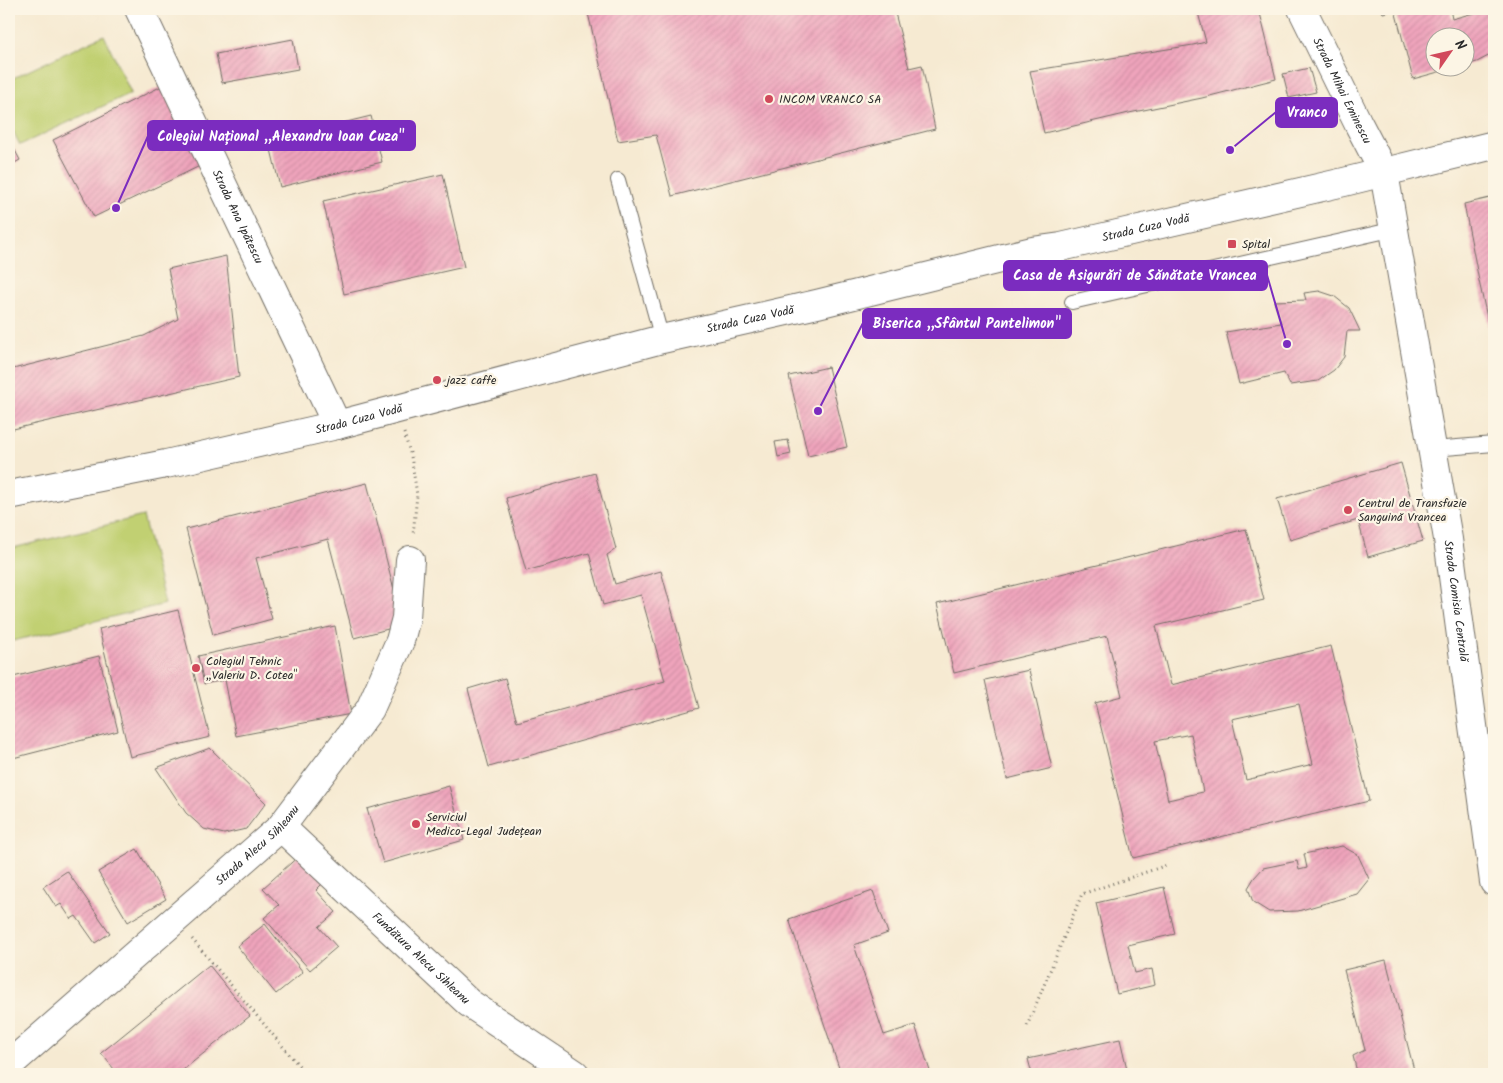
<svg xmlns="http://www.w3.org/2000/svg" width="1503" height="1083" font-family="Kalam,sans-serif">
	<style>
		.green { fill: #c1d072; stroke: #767e4e }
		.building { fill: url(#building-hatch); fill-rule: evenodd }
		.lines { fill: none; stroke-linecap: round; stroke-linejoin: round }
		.service-casing { stroke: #726e65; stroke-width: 16 }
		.minor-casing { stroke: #726e65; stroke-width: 30 }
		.tertiary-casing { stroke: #726e65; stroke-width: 30 }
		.primary-casing { stroke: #726e65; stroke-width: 30 }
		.path { stroke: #726e65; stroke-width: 3; stroke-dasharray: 1 4; stroke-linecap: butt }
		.service { stroke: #fff; stroke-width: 14 }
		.minor { stroke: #fff; stroke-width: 28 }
		.tertiary { stroke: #fff; stroke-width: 28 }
		.primary { stroke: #fff; stroke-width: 28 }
		.poi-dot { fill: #d1495b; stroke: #fcf5e5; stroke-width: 2 }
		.labels { text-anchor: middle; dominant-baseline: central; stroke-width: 4.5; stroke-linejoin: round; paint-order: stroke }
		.street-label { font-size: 12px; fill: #2b2b2b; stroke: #fcf5e5 }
		.poi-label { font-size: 12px; fill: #2b2b2b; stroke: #fcf5e5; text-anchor: start }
		.leader { fill: none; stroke: #7b2cbf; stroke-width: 2 }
		.callout-dot { fill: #7b2cbf; stroke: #fcf5e5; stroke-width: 2 }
		.callout { fill: #7b2cbf; stroke: #7b2cbf; stroke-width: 2 }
		.callout-label { font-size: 14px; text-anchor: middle; font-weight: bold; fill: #fff }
	</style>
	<defs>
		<pattern id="building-hatch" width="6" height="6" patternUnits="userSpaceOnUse" patternTransform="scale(1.25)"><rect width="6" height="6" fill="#efa4bc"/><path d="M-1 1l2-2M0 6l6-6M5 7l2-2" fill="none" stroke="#cd8da2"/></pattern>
	</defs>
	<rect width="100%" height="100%" fill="#fcf5e5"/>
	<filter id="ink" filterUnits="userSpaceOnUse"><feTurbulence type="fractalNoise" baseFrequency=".02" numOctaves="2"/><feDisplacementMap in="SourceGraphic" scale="10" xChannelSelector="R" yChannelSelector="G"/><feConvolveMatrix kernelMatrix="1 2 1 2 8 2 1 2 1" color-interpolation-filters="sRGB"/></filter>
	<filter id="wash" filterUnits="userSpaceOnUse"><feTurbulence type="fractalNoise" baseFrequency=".0096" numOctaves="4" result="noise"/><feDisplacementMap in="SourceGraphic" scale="20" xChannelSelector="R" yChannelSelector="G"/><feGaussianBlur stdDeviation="1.12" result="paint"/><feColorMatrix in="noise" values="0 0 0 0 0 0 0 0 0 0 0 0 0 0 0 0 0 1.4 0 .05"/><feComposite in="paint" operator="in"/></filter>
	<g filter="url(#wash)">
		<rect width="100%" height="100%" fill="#f6ead2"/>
		<path class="green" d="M104,35l27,58 -111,52 -11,-22v-43z
			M143,516l22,88 -152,37 -4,-16v-76z"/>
		<g id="blocks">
			<path class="building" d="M587,9h307l15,59 13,-3 13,64 -263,67 -16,-61 -38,6z
				M1197,9h62l17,70 -74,19 -73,15 -85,20 -14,-62 163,-26 13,-3z
				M1381,9h69l2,10 36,-10h6v44l-17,9 -11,3v-27h-30v30h17l-40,11 -18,-69 -12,3z
				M293,39l5,30 -76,14 -6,-29z
				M1309,68l7,24 -27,6 -6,-24z
				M162,86l42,78 -110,53 -41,-77z
				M371,116l11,46 -102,25 -11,-46z
				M9,139l11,21 -11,6z
				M443,174l21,93 -120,27 -21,-93z
				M1494,197v148h-1l-14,-64 -15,-77z
				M226,256l13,121 -230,53v-77l4,16 131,-33 34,-17 -10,-50z
				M1319,291l15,5 15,12 11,23h-13l-3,26 -10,13 -16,11 -28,4 -6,-12 -45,11 -13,-52 55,-9 -7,-22 32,-1 -2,-7z
				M828,367l19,80 -39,9 -19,-80z
				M788,440l3,14 -13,3 -3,-15z
				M1401,463l22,78 -55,16 -10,-37 -68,20 -13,-41z
				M595,473l21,76 -9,6 8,29 46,-13 38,137 -210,59 -21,-78 37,-11 12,44 148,-41 -24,-86 -38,10 -14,-52 -63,18 -20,-73z
				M367,483l36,142 -49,13 -26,-99 -72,19 16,61 -59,16 -27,-106z
				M1246,529l18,71 -108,26 15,59 160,-39 38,155 -236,57 -38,-155 27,-7 -15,-60 -153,37 -17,-69zM1299,704l14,60 -67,16 -14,-61zM1191,734l12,58 -35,8 -13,-59z
				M178,610l32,127 -80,20 -31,-128z
				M335,626l16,88 -115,22 -11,-56 -21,4 -6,-28z
				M99,656l19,75 -109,28v-81z
				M1029,670l23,98 -45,11 -22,-99z
				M210,748l56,55 -20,26 -22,5 -20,-5 -18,-16 -30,-45z
				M449,786l15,54 -81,23 -16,-54z
				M1342,846l16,9 11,24 -12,15 -59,17 -29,1 -16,-10 -5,-14 6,-10 9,-10 34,-7 2,9 8,-2 -3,-14z
				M137,849l29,50 -38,23 -30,-50z
				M301,854l24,27 -9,9 20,22 -17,15 18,20 -27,23 -46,-52 15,-13 -16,-17z
				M67,871l43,62 -15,10 -19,-27 -5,3 -10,-15 -5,3 -13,-20z
				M1164,887l11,47 -47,11 7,28 17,-4 3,16 -38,9 -21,-91z
				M873,891l15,42 -34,12 30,90 31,-10 16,49h-90l-52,-155z
				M265,924l38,48 -27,22 -39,-48z
				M1386,960l29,114h-62l4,-2 -4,-16 12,-6 -21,-80z
				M209,965l41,51 -72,58h-60l-17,-21z
				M1120,1039l7,30 -20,5h-75l-4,-15z"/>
		</g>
	</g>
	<g filter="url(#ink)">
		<use href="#blocks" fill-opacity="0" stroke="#726e65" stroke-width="1"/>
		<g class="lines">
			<defs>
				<path id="service" d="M618,180l44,159
					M1072,302l323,-73
					M1433,449l61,-5"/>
				<g id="minor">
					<path id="s1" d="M1302,9l56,114 26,50"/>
					<path id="s2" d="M281,827l188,176 106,71"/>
					<path id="s3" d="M9,1065l272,-238 89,-118 30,-68 6,-23 4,-58"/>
				</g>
				<g id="tertiary">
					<path id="s4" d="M139,9l198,416"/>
					<path id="s5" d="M1384,173l64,366 46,343"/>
				</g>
				<g id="primary">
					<path id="s6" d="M9,495l157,-31 171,-39 325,-86 155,-35 215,-53 29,-4 283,-65 150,-37"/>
				</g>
			</defs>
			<use href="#service" class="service-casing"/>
			<use href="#minor" class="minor-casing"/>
			<use href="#tertiary" class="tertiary-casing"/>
			<use href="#primary" class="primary-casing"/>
			<path class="path" d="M404,433l7,23 6,39 -4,40
				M192,939l114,135
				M1027,1026l55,-132 85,-29"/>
			<use href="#service" class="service"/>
			<use href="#minor" class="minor"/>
			<use href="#tertiary" class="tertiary"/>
			<use href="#primary" class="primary"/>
		</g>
	</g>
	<g class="poi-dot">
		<circle cx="769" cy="99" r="5"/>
		<rect x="1227" y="239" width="10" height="10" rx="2.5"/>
		<circle cx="437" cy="380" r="5"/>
		<circle cx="1348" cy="510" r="5"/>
		<circle cx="196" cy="668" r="5"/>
		<circle cx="416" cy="824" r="5"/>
	</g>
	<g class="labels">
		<g class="street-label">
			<text stroke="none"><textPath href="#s1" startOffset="91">Strada Mihai Eminescu</textPath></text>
			<text stroke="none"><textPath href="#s4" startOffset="230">Strada Ana Ipătescu</textPath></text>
			<text stroke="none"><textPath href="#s6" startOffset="1168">Strada Cuza Vodă</textPath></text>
			<text stroke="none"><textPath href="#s6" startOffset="762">Strada Cuza Vodă</textPath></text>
			<text stroke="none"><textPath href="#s6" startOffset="358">Strada Cuza Vodă</textPath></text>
			<text stroke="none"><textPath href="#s5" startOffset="434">Strada Comisia Centrală</textPath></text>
			<text stroke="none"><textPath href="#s3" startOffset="332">Strada Alecu Sihleanu</textPath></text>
			<text stroke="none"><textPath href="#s2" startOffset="192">Fundătura Alecu Sihleanu</textPath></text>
		</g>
		<g class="poi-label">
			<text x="779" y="99">INCOM VRANCO SA</text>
			<text x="1242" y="244">Spital</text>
			<text x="447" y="380">jazz caffe</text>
			<text x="1358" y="503">Centrul de Transfuzie<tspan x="1358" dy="14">Sanguină Vrancea</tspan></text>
			<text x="206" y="661">Colegiul Tehnic<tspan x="206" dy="14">„Valeriu D. Cotea"</tspan></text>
			<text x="426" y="817">Serviciul<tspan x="426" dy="14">Medico-Legal Județean</tspan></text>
		</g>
	</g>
	<path class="leader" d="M1230 150L1276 112M116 208L148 136M1287 344L1267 275M818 411L863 323"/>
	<g class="callout-dot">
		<circle cx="1230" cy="150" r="5"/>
		<circle cx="116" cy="208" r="5"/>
		<circle cx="1287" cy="344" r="5"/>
		<circle cx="818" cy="411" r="5"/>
	</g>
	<g class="callout">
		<rect x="1276" y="98" width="61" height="29" rx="5"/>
		<rect x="148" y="121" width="267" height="29" rx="5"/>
		<rect x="1004" y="261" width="263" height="29" rx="5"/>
		<rect x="863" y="309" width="208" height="29" rx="5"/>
	</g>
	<g class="callout-label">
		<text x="1307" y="117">Vranco</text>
		<text x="281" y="141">Colegiul Național „Alexandru Ioan Cuza"</text>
		<text x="1135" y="280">Casa de Asigurări de Sănătate Vrancea</text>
		<text x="967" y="328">Biserica „Sfântul Pantelimon"</text>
	</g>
	<rect width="1503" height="1083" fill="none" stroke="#fcf5e5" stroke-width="30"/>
	<g transform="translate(1450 52) rotate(56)"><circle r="24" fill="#fcf5e5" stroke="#a8a49b"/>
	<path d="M0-4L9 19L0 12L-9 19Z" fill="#d1495b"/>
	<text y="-8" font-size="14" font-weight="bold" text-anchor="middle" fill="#2b2b2b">N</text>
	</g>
</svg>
